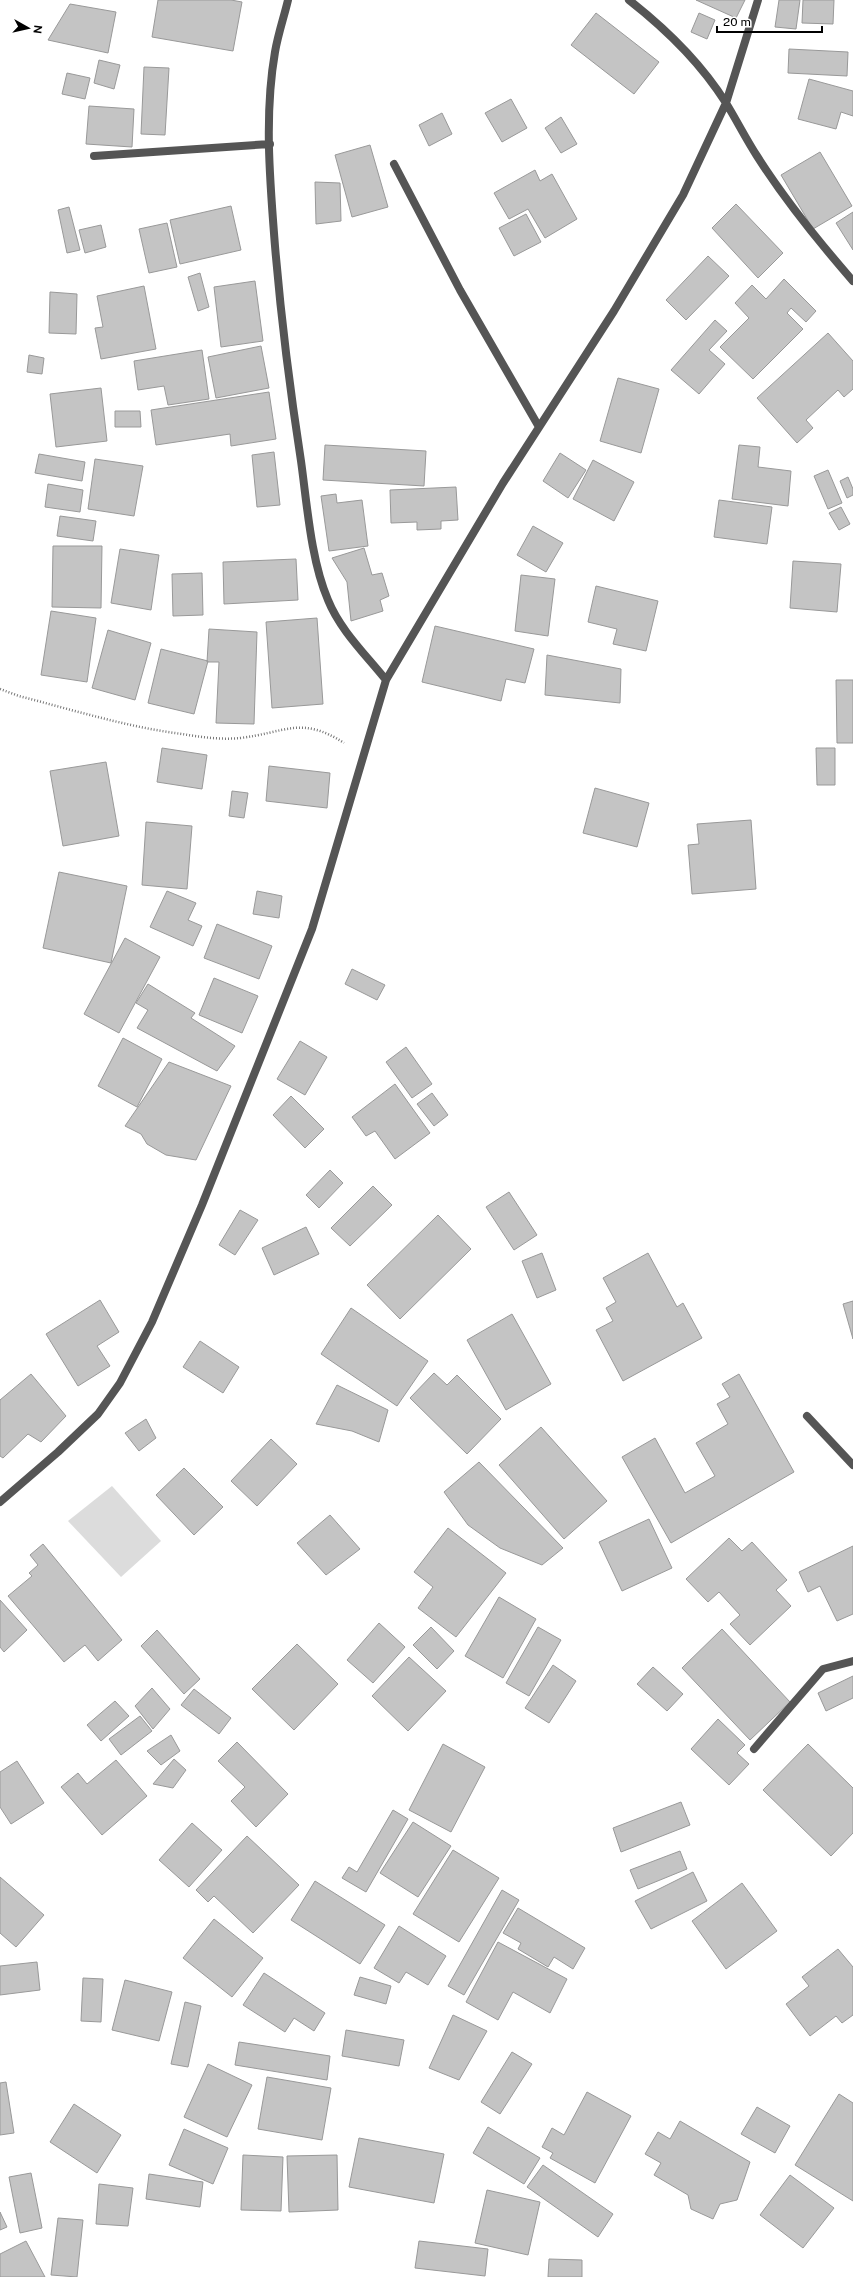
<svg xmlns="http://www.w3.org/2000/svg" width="853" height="2277" font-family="'Public Sans',sans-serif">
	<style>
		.green { fill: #dcdcdc }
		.building { fill: #c4c4c4; stroke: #999 }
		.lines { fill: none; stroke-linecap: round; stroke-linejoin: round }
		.path { stroke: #777; stroke-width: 2.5; stroke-dasharray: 1 2; stroke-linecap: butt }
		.street { stroke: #555; stroke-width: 8 }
	</style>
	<rect width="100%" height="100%" fill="#fff"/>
	<path class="green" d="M112,1486l49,55 -40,36 -53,-56z"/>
	<path class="building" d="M158,0h73l11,2 -9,49 -81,-14z
		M696,0h49l-9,18z
		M779,0h21l-4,29 -21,-2z
		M803,0h31l-1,24 -31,-1z
		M70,4l46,8 -8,41 -60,-13z
		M596,13l63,49 -25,32 -63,-49z
		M699,13l16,7 -8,19 -16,-7z
		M789,49l59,3 -1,24 -59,-3z
		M99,60l21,5 -6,24 -20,-6z
		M144,67l25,1 -4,67 -24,-1z
		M67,73l23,5 -5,21 -23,-5z
		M809,79l44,12v25l-12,-4 -5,17 -38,-10z
		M511,99l16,29 -25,14 -17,-29z
		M89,106l45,3 -2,38 -46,-3z
		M442,113l10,21 -23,12 -10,-21z
		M561,117l16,27 -16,9 -16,-25z
		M370,145l18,62 -36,10 -17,-62z
		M820,152l32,54 -39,23 -32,-54z
		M535,170l5,11 12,-7 25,45 -32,19 -17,-29 -19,10 -15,-26z
		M315,182l25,1 1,38 -25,3z
		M736,204l47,49 -25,25 -46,-50z
		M231,206l10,44 -61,14 -10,-44z
		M69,207l11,43 -13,3 -9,-43z
		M853,212v38l-17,-27z
		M526,214l15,28 -27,14 -15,-28z
		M167,223l10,44 -28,6 -10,-44z
		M101,225l5,22 -21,6 -6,-23z
		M708,256l21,20 -43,44 -20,-20z
		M200,273l9,34 -11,4 -10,-34z
		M784,279l32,32 -10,11 -15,-14 -4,5 16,16 -50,50 -33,-32 29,-29 -14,-15 17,-18 14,14z
		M255,281l8,60 -42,6 -7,-60z
		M144,286l12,63 -55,10 -6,-31 8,-1 -6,-31z
		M50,292l27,2 -1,40 -27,-1z
		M715,320l12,11 -18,19 16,14 -26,30 -28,-24z
		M828,333l25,28v28l-9,8 -6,-7 -32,30 7,8 -16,15 -40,-45z
		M261,346l8,42 -53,10 -8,-41z
		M202,350l7,49 -41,6 -4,-19 -26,4 -4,-29z
		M29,355l15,3 -2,16 -15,-2z
		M618,378l41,11 -18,64 -41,-12z
		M101,388l6,53 -51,6 -6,-53z
		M269,392l7,47 -45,7 -1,-12 -74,11 -5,-35z
		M115,411h25l1,16h-26z
		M325,445l101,6 -2,35 -101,-6z
		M739,445l21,2 -2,20 33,4 -3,35 -56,-7z
		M274,452l6,53 -23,2 -5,-52z
		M560,453l26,17 -18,28 -25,-17z
		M39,454l46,8 -3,19 -47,-8z
		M95,459l48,7 -9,50 -46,-7z
		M593,460l41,22 -20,39 -41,-22z
		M828,470l14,33 -14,6 -14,-33z
		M848,477l5,12v6l-6,3 -7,-17z
		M48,484l35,6 -3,22 -35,-5z
		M456,487l2,33 -17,1v8l-24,1v-8l-26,1 -1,-33z
		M336,494l1,9 25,-3 6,46 -39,5 -8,-55z
		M719,500l53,7 -5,37 -53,-7z
		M841,507l9,17 -11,6 -10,-17z
		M60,516l36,5 -3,20 -36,-5z
		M533,526l30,17 -17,29 -29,-17z
		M53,546h49l-1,62 -49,-1z
		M364,548l8,27 10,-2 7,23 -9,4 3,11 -32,10 -4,-39 -15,-24z
		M120,549l39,6 -8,55 -40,-7z
		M296,559l2,41 -74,4 -1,-42z
		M793,561l48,3 -4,48 -47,-4z
		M202,573l1,42 -30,1 -1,-42z
		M521,575l34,4 -7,57 -33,-5z
		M596,586l62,15 -12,50 -33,-7 4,-15 -29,-7z
		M51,611l45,7 -9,64 -46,-7z
		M317,618l6,86 -51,4 -6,-86z
		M435,626l99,23 -9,34 -19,-4 -5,22 -79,-19z
		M209,629l48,3 -3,92 -38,-1 3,-61h-12z
		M108,630l43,13 -16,57 -43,-12z
		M161,649l47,12 -14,53 -46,-11z
		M547,655l74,14 -1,34 -75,-8z
		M836,680h17v63h-16z
		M162,748l45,7 -5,34 -45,-7z
		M816,748h19v37h-18z
		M106,762l13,74 -56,10 -13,-75z
		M269,766l61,7 -3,35 -61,-7z
		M595,788l54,15 -12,44 -54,-14z
		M232,791l16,2 -4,25 -15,-2z
		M751,820l5,69 -64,5 -4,-49 11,-1 -2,-20z
		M146,822l46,4 -5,63 -45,-4z
		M59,872l68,14 -16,77 -68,-15z
		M167,891l29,12 -8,17 14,6 -9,20 -43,-19z
		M257,891l25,5 -3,22 -26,-4z
		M217,924l55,22 -13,33 -55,-21z
		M125,938l35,19 -41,76 -35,-19z
		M352,969l33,16 -8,15 -32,-16z
		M214,978l44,18 -16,37 -43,-18z
		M148,984l47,29 -4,5 44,28 -18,25 -80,-43 11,-18 -12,-7z
		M123,1038l39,21 -25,48 -39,-21z
		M300,1041l27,16 -22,38 -28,-16z
		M406,1047l26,37 -20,14 -26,-36z
		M169,1062l62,24 -35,74 -30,-5 -19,-11 -6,-10 -16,-8z
		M395,1084l35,49 -35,26 -20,-28 -9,5 -14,-19z
		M432,1093l16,22 -14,11 -17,-22z
		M291,1096l33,33 -19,19 -32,-33z
		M330,1170l13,13 -24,25 -13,-13z
		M373,1186l19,19 -42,41 -19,-18z
		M509,1192l28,43 -23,15 -28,-43z
		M240,1210l18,10 -23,35 -16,-10z
		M438,1215l33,34 -71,70 -33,-34z
		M306,1227l13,27 -45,21 -12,-27z
		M542,1253l14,37 -19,8 -15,-37z
		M648,1253l29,54 6,-4 19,35 -79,43 -27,-51 17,-9 -7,-13 10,-6 -13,-24z
		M100,1300l19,32 -22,14 13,20 -32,20 -32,-52z
		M853,1301v38l-10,-35z
		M351,1308l77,53 -31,45 -76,-52z
		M512,1314l39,70 -45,26 -39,-70z
		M200,1341l39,26 -16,26 -40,-26z
		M434,1373l13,12 10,-10 44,44 -34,35 -57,-56z
		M31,1374l35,42 -25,26 -13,-8 -25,24 -3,-2v-56z
		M739,1374l55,98 -123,71 -49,-86 33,-19 30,55 30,-17 -19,-33 32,-19 -11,-20 13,-7 -8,-13z
		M337,1385l51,25 -9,32 -27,-11 -36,-7z
		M146,1419l10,19 -17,13 -14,-18z
		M541,1427l66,74 -43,38 -65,-74z
		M271,1439l26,25 -40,42 -26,-25z
		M479,1462l84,86 -21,17 -42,-17 -32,-23 -24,-33z
		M184,1468l39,39 -29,28 -38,-40z
		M330,1515l30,34 -34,26 -29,-32z
		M649,1519l23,49 -50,23 -23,-49z
		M448,1528l58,45 -50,64 -38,-29 15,-21 -19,-15z
		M729,1538l13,13 10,-9 35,38 -11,10 15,16 -41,39 -20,-21 10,-9 -21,-23 -11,10 -22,-23z
		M43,1544l79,96 -24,21 -13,-16 -21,17 -56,-66 24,-20 -3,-3 9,-8 -8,-10z
		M853,1546v68l-16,7 -17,-35 -12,6 -9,-20z
		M499,1597l37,22 -33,59 -38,-22z
		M0,1600l27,30 -23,22 -4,-5z
		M379,1623l26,24 -32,36 -26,-23z
		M431,1627l23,24 -17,18 -24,-24z
		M538,1627l23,13 -32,56 -23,-13z
		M722,1629l68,73 -40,38 -68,-72z
		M157,1630l43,49 -16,15 -43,-48z
		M297,1644l41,40 -44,46 -42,-41z
		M409,1657l37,34 -38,40 -36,-35z
		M553,1665l23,16 -27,42 -24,-15z
		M653,1667l30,27 -16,17 -30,-27z
		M853,1676v22l-27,13 -8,-18z
		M152,1688l18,21 -17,20 -18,-23z
		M194,1689l37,29 -12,16 -38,-29z
		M115,1701l14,15 -28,25 -14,-16z
		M140,1716l12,15 -31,24 -12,-16z
		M718,1719l27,26 -8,8 12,11 -20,21 -38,-36z
		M171,1735l9,16 -19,14 -14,-14z
		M237,1742l51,52 -32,33 -25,-26 14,-14 -27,-26z
		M443,1744l42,23 -34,65 -42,-22z
		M808,1744l45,44v45l-22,23 -68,-66z
		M174,1759l12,11 -13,18 -20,-4z
		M116,1760l31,36 -45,39 -41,-48 17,-14 9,11z
		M17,1761l27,42 -33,21 -11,-17v-35z
		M681,1802l9,23 -69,27 -8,-24z
		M393,1810l15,9 -42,73 -24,-14 7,-11 8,5z
		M413,1822l38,24 -33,51 -38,-24z
		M192,1823l30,27 -33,37 -30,-27z
		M247,1836l52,49 -46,48 -39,-37 -6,6 -12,-12z
		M453,1850l46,28 -40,64 -46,-28z
		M680,1851l7,18 -49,20 -8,-19z
		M693,1872l14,29 -56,28 -16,-28z
		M0,1877l44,38 -28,32 -16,-14z
		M315,1881l70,44 -25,39 -69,-44z
		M742,1883l35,48 -51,38 -34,-48z
		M502,1890l17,10 -55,95 -16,-9z
		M518,1908l67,40 -12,21 -19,-12 -6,10 -30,-18 3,-6 -18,-10z
		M214,1919l49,39 -31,39 -49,-39z
		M399,1926l47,30 -18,29 -22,-13 -7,11 -25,-15z
		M498,1942l69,37 -17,34 -37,-21 -15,28 -32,-18z
		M838,1949l15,18v48l-11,8 -6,-7 -26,20 -24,-32 23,-18 -7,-9z
		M37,1962l3,28 -40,5v-29z
		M264,1973l61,40 -11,18 -20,-13 -9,14 -42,-27z
		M360,1977l31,9 -5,18 -32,-9z
		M83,1978l20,1 -2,43 -20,-1z
		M125,1980l47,12 -13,49 -47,-11z
		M185,2002l16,4 -13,61 -17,-3z
		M453,2015l34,16 -28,49 -30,-12z
		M346,2030l58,10 -5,26 -57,-10z
		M239,2042l91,14 -3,24 -92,-15z
		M512,2052l20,12 -32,50 -19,-12z
		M208,2064l44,21 -25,52 -43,-20z
		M267,2077l64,11 -9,52 -64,-11z
		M6,2082l8,51 -14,2v-52z
		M587,2092l44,24 -36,67 -45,-25 3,-5 -11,-6 10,-19 12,7z
		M839,2094l14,9v98l-58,-36z
		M74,2104l47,31 -24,38 -47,-31z
		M757,2107l33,19 -15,27 -34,-19z
		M680,2121l70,41 -13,38 -17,4 -7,15 -22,-10 -3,-14 -34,-20 7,-12 -16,-9 13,-22 12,7z
		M488,2127l52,31 -16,26 -51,-31z
		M184,2129l44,19 -15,36 -44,-19z
		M359,2138l85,16 -10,49 -85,-16z
		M243,2155l40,2 -2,54 -40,-1z
		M337,2155l1,55 -49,2 -2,-56z
		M543,2165l70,49 -15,23 -71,-50z
		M31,2173l11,55 -22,5 -11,-56z
		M149,2174l54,8 -3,25 -54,-8z
		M790,2175l44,33 -31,40 -43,-33z
		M99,2184l34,4 -5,38 -32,-2z
		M487,2190l53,12 -12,53 -53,-12z
		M0,2212l7,15 -7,3z
		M58,2218l25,2 -6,57 -26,-2z
		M26,2241l19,36h-45v-23z
		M419,2241l69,8 -3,27 -70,-8z
		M549,2259l33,1v17h-34z"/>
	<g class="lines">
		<path class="path" d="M0,689l19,7c54,14 108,31 163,38 18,3 39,6 58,4 45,-5 61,-23 104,5"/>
		<path class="street" d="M288,0c-4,17 -10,34 -13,52 -11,63 -5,130 0,194 6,72 15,144 26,215 6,43 10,100 27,139 12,30 38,55 58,80
			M629,0c37,29 72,63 97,103 11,18 20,36 31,53 28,44 62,86 96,125
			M94,156l176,-12
			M394,164l66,126 79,137
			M807,1416l46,49
			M0,1502l58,-50 40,-38 22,-31 32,-61 50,-117 110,-276 74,-249 117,-197 111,-172 69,-116 43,-92 32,-103
			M754,1749l69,-80 30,-8"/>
	</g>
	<g transform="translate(28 28) rotate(98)" stroke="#ffffff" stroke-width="3" paint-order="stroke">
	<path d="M0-3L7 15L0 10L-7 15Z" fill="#000000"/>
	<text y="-6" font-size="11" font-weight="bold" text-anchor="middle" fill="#000000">N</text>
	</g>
	<path d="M717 26v6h105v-6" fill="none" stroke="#000000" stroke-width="2"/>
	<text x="723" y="26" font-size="12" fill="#000000" stroke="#ffffff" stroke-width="3" paint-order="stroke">20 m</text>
</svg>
